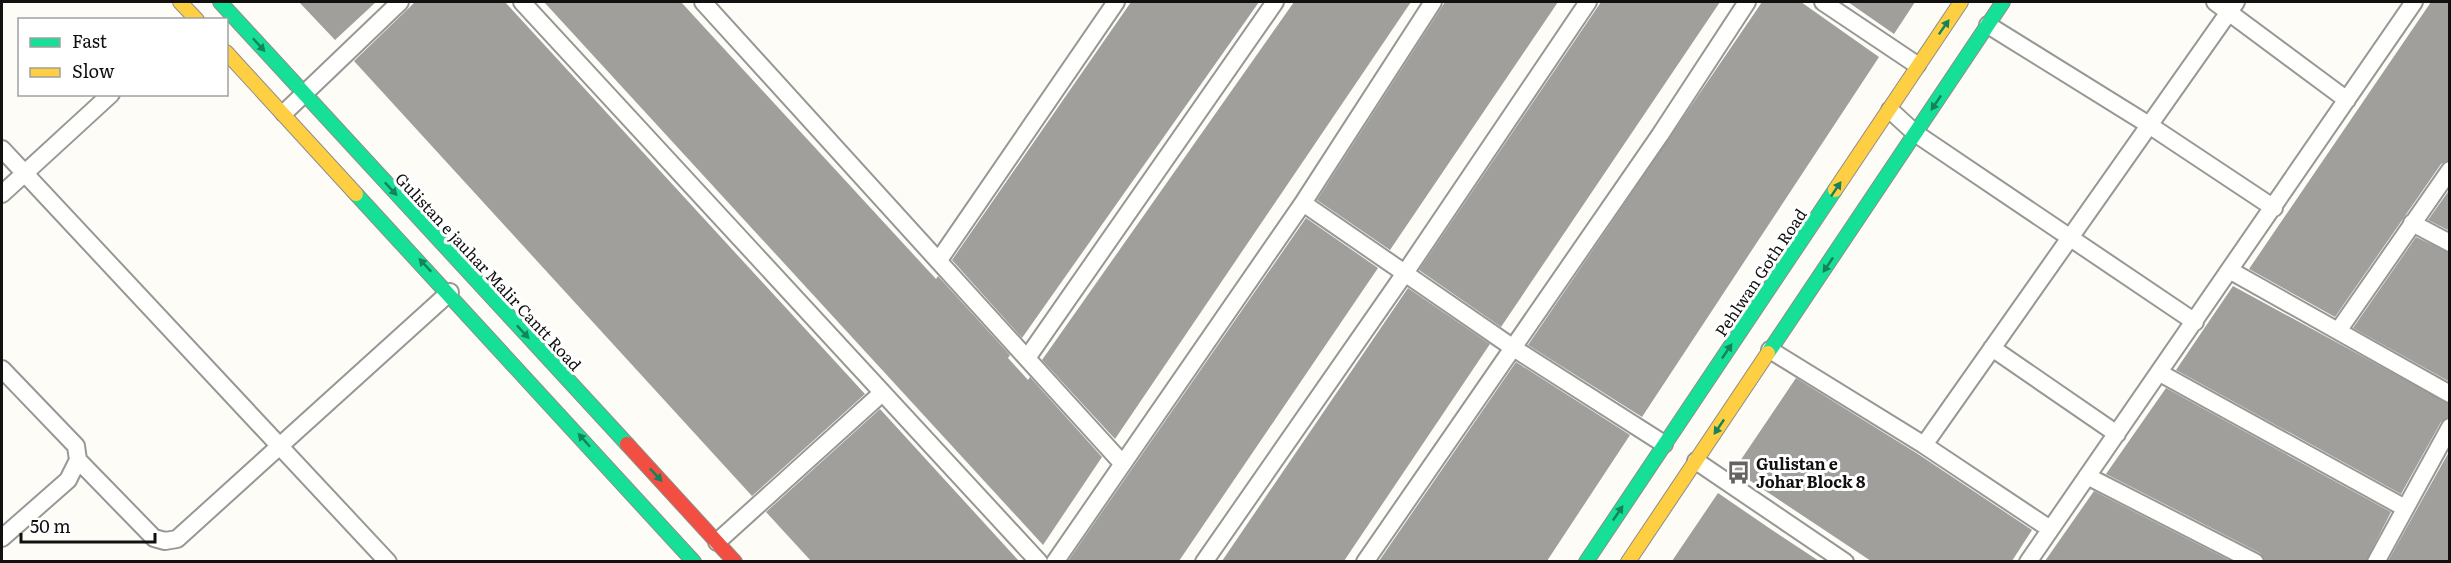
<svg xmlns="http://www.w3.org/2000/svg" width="2451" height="563" font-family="Literata,serif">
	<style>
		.building { fill: #a19f9c }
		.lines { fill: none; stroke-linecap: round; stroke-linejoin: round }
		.street-casing { stroke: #979795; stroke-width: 20 }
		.fast-casing { stroke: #8e8d8b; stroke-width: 16 }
		.slow-casing { stroke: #8e8d8b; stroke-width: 16 }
		.jam-casing { stroke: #8e8d8b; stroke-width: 16 }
		.street { stroke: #fffffe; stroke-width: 16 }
		.fast { stroke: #16e098; stroke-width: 14 }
		.slow { stroke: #ffcf43; stroke-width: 14 }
		.jam { stroke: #f24e42; stroke-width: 14 }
		.oneway { fill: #14835b }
		.labels { text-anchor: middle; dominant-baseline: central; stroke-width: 6; stroke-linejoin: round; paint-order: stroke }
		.street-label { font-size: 16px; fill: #111; stroke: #fff }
		.poi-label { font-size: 16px; font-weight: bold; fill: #111; stroke: #fff; text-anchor: start }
	</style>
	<rect width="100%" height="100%" fill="#fdfcf7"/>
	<path class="building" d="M299,2h77l-41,38z
		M415,2h90l360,392 -113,102 -398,-435z
		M544,2h137l255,277 2,-3 72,79 -2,3 20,22 2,-3 72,80 -59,88z
		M1131,2h128l-237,336 -70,-78z
		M1294,2h117l-296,437 -73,-79z
		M1445,2h113l-168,248 -73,-50z
		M1601,2h119l-219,325 -82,-57z
		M1762,2h39l78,55 -237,360 -114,-72z
		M1848,2h67l-21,32z
		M2431,2h19v158l-9,4 -106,153 -86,-48z
		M2450,189v42l-22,-11z
		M1306,218l72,50 -199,293h-111z
		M2416,237l34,16v129l-97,-54z
		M2233,286l217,118v13l-9,5 -40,72 -225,-124z
		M1408,288l82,56 -146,217h-122z
		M1516,362l114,73 -83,126h-168z
		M1796,378l122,76 114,76 -20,31h-141l-137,-91z
		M2166,388l225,124 -25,49h-101l-5,-8 -154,-79z
		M880,409l64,70 75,82h-208l-45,-49z
		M2450,450v111h-62z
		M2094,491l137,70h-186z
		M1718,493l54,37 47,31h-147z"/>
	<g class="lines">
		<defs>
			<path id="street" d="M522,2l517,560
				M703,2l419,461
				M1823,2l94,63
				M2215,2l132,98
				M1988,25l161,100 125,83
				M1890,110l25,23 280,189
				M284,113l116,-111
				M2,149l386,413
				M2,194l109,-100
				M1303,203l209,144 152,97
				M2412,223l38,20
				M939,260l177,-258
				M2231,271l219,123
				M2338,331l112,-161
				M1992,348l125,86
				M1770,350l154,95 126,84
				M1027,358l248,-356
				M2,369l74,77 2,14 -10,20 -66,58
				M2160,373l245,135
				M1924,445l312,-443
				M78,460l76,78 11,3 12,-2 273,-247
				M1696,461l149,101
				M2087,476l168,86
				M717,542l165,-149
				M1055,562l248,-359 130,-201
				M1204,562l201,-289 183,-271
				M1365,562l295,-427 87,-133
				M2028,562l386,-560
				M2376,562l74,-135"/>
			<path id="fast" d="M220,2l407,442
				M356,194l338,368
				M1768,353l235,-351
				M1586,562l249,-372"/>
			<path id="slow" d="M180,2l17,18
				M226,52l130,142
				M1835,190l126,-188
				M1628,562l140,-209"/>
			<path id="jam" d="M627,444l108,118"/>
		</defs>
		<use href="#street" class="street-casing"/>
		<use href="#fast" class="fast-casing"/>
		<use href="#slow" class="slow-casing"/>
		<use href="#jam" class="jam-casing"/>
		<use href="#street" class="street"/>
		<use href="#fast" class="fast"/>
		<use href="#slow" class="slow"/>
		<use href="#jam" class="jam"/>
	</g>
	<defs><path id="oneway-solid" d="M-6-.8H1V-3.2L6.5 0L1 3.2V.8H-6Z" transform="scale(1.5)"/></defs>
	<g class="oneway">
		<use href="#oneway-solid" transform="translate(1944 27) rotate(-55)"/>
		<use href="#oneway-solid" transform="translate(259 45) rotate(48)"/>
		<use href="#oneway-solid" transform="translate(1936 103) rotate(124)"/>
		<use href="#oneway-solid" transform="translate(391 189) rotate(47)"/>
		<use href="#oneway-solid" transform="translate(1836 189) rotate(-56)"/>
		<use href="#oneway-solid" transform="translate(425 265) rotate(-133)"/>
		<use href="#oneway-solid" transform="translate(1828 265) rotate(124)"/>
		<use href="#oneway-solid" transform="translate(523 332) rotate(47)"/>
		<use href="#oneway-solid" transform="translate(1727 351) rotate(-56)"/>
		<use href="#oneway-solid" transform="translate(1719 427) rotate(124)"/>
		<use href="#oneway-solid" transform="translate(584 440) rotate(-132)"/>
		<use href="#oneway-solid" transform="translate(656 475) rotate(47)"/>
		<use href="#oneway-solid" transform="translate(1618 513) rotate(-56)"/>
	</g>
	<defs>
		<symbol id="bus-bare" viewBox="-9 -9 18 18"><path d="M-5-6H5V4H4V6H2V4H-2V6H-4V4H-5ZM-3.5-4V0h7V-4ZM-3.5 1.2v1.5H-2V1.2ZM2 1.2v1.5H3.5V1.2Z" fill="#646362" stroke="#fff" stroke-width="2.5" paint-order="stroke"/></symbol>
	</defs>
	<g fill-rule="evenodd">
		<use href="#bus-bare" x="1722" y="456" width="33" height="33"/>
	</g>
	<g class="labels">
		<g class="street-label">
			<text transform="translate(489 271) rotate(47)">Gulistan e jauhar Malir Cantt Road</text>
			<text transform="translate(1760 272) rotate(-56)">Pehlwan Goth Road</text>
		</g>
		<g class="poi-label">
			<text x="1756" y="463">Gulistan e<tspan x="1756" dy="18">Johar Block 8</tspan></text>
		</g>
	</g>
	<rect width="2451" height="563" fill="none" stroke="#111111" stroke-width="6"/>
	<rect x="18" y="18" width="210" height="78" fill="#ffffff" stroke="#a0a0a0" stroke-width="1.5"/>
	<rect x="30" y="38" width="30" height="9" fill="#16e098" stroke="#a0a0a0" stroke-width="1.5"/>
	<text x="72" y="48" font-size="18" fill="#111111">Fast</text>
	<rect x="30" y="68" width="30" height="9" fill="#ffcf43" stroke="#a0a0a0" stroke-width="1.5"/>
	<text x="72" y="78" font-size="18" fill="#111111">Slow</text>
	<path d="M21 533v9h134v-9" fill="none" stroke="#111111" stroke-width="3"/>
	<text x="30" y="533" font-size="18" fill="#111111" stroke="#ffffff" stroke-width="4.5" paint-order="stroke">50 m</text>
</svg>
